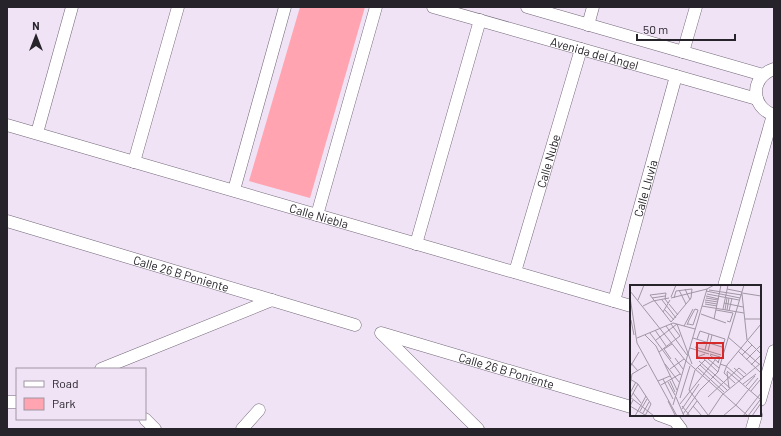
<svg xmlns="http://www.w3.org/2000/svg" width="781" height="436" font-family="Barlow,sans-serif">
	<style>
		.green { fill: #ffa4b0 }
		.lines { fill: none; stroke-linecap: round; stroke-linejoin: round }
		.street-casing { stroke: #726777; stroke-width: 13 }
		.street { stroke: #fff; stroke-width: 12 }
		.labels { text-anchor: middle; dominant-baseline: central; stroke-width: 3.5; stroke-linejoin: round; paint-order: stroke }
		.street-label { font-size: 12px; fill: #27232a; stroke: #f0e3f6 }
		.inset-road { fill: none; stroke: #a096a4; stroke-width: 1 }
		.view { fill: #d62828; fill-opacity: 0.15; stroke: #d62828; stroke-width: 2 }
		.inset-edge { fill: none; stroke: #27232a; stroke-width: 2 }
	</style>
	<rect width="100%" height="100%" fill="#f0e3f6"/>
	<path class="green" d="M300,7h65l-55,191 -61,-17z"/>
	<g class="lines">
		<defs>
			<g id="street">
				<path id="s1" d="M433,7l324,92"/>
				<path d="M527,7l236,68"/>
				<path d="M588,25l5,-18"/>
				<path d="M683,52l13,-45"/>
				<path d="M774,69c-24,8 -24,38 0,46"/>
				<path id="s2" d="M7,125l624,181"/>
				<path d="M37,133l35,-126"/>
				<path d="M134,162l44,-155"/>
				<path d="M234,190l51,-183"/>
				<path d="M317,215l59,-208"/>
				<path id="s3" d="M7,221l348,104"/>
				<path d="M416,244l64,-224"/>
				<path id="s4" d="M515,272l66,-223"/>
				<path d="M724,286l49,-171"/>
				<path id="s5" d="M614,301l62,-225"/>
				<path id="s6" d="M381,333l250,74"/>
				<path d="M382,334l96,95"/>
				<path d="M101,369l171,-69"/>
				<path d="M760,400l14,-49"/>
				<path d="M7,402h10"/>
				<path d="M659,415l16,6 6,8"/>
				<path d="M145,419l10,10"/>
				<path d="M242,429l17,-19"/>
				<path d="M752,429l4,-14"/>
			</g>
		</defs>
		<use href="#street" class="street-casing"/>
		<use href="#street" class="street"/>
	</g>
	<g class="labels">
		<g class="street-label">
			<text stroke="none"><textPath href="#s1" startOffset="168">Avenida del Ángel</textPath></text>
			<text stroke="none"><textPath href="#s4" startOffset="116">Calle Nube</textPath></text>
			<text stroke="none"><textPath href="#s5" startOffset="117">Calle Lluvia</textPath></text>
			<text stroke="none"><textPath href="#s2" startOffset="325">Calle Niebla</textPath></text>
			<text stroke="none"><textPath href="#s3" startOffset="182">Calle 26 B Poniente</textPath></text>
			<text stroke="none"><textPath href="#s6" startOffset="131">Calle 26 B Poniente</textPath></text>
		</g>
	</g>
	<g transform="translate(630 285)">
		<rect width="131" height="131" fill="#f0e3f6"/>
		<path class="inset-road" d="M29,0h14M55,4l5,11M97,4l15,3M49,5l7,14M79,5l33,5M0,6l55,69 63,56M76,6l34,7M112,8l19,3M77,9l32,6M112,9l5,46 14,14M76,11l13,3M0,12l7,46 40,73M41,12l5,-12M22,13l13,-2M41,13l36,-9M76,13l12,2M8,15l6,-15M32,15l14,18M75,15l13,2M75,17l12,2M38,18l-3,-4 1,-6 -16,2 21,27 20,-24 1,-9 -16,2 -2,7M94,18l19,4M39,19l9,11M75,19l12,2M13,21l10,-5 16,-3M72,21l42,7M93,24l5,-24M35,25l9,10M86,25l17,3M95,25l2,-12M97,25l2,-12M99,26l3,-13M33,27l7,-12M71,29l25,9M84,34l7,-34M115,34h16M1,35l3,15M97,36l3,1 3,-9M41,39l9,12M47,39l15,40M57,40l2,-5 6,-11 3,1 -5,15 -5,-1M36,41l21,29M54,41l9,-17M25,45l11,16M20,48l31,42M15,50l11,11 21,44M98,52l31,27M7,53l36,-15 22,6M63,53l29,9M67,54l3,-8 25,8 -2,7M26,55l21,-16M65,62l26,8M60,63l19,6M75,65l4,-16M67,66v6l8,-3M78,66l4,-16M108,66l23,22M29,67l21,-16M80,69l10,3 -2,6M80,70l9,8M112,70l10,-10M72,72l16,15M45,73l8,11M41,74l-7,-10 8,-5M78,74l11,9M75,75l-10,10 -6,20 19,25M116,75l15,-15M69,76l31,27M0,77l8,9M35,79l14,18M90,79l6,2 15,13M70,80l27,25M121,80l10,-10M0,82l9,-15M68,83l26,24M104,83l10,9M40,84l14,-10M97,86l34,29M88,87l26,-87M97,87l2,16M94,88l3,-8 34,-41M94,88l11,10M0,94l8,5 13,20 -6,12M33,94l10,20M28,96l12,-5M40,96l5,11M38,97l7,13M113,99l13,-10M31,100l19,-11M0,101l2,-12 15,-9M116,101l9,-10M121,106l9,-11M0,108l6,-11M3,108l8,10M0,112l24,19M1,112l7,-13M46,112l8,19M78,112l31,-29 7,6M50,113l10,-32M3,115l-3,6 15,9M38,116l7,14M50,119l35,-44M43,120l34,-116 7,-4M52,121l8,10M63,121l9,10M52,124l17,-25M10,126l7,-12M13,128l6,-11M53,129l17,-24 18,-18M5,131l11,-20M56,131l11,-15M78,131l14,-21 39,-32M93,131l13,-11 22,-27M113,131l18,-23M118,131l12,-16M122,131l9,-13"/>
		<path class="view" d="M67,58h26v15h-26z"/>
		<rect width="131" height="131" class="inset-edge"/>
	</g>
	<rect width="781" height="436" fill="none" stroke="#27232a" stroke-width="16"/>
	<rect x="16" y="368" width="130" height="52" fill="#f0e3f6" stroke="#a096a4"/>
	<rect x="24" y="381" width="20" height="6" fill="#ffffff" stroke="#a096a4"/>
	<text x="52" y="388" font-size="12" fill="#27232a">Road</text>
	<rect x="24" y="398" width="20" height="12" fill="#ffa4b0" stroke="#a096a4"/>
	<text x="52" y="408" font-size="12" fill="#27232a">Park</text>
	<g transform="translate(36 36)" stroke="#f0e3f6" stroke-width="3" paint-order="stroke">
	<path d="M0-3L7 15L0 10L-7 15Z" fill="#27232a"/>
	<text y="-6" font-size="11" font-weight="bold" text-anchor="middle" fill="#27232a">N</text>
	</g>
	<path d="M637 34v6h98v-6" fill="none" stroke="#27232a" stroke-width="2"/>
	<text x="643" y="34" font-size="12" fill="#27232a" stroke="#f0e3f6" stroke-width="3" paint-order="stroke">50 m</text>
</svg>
